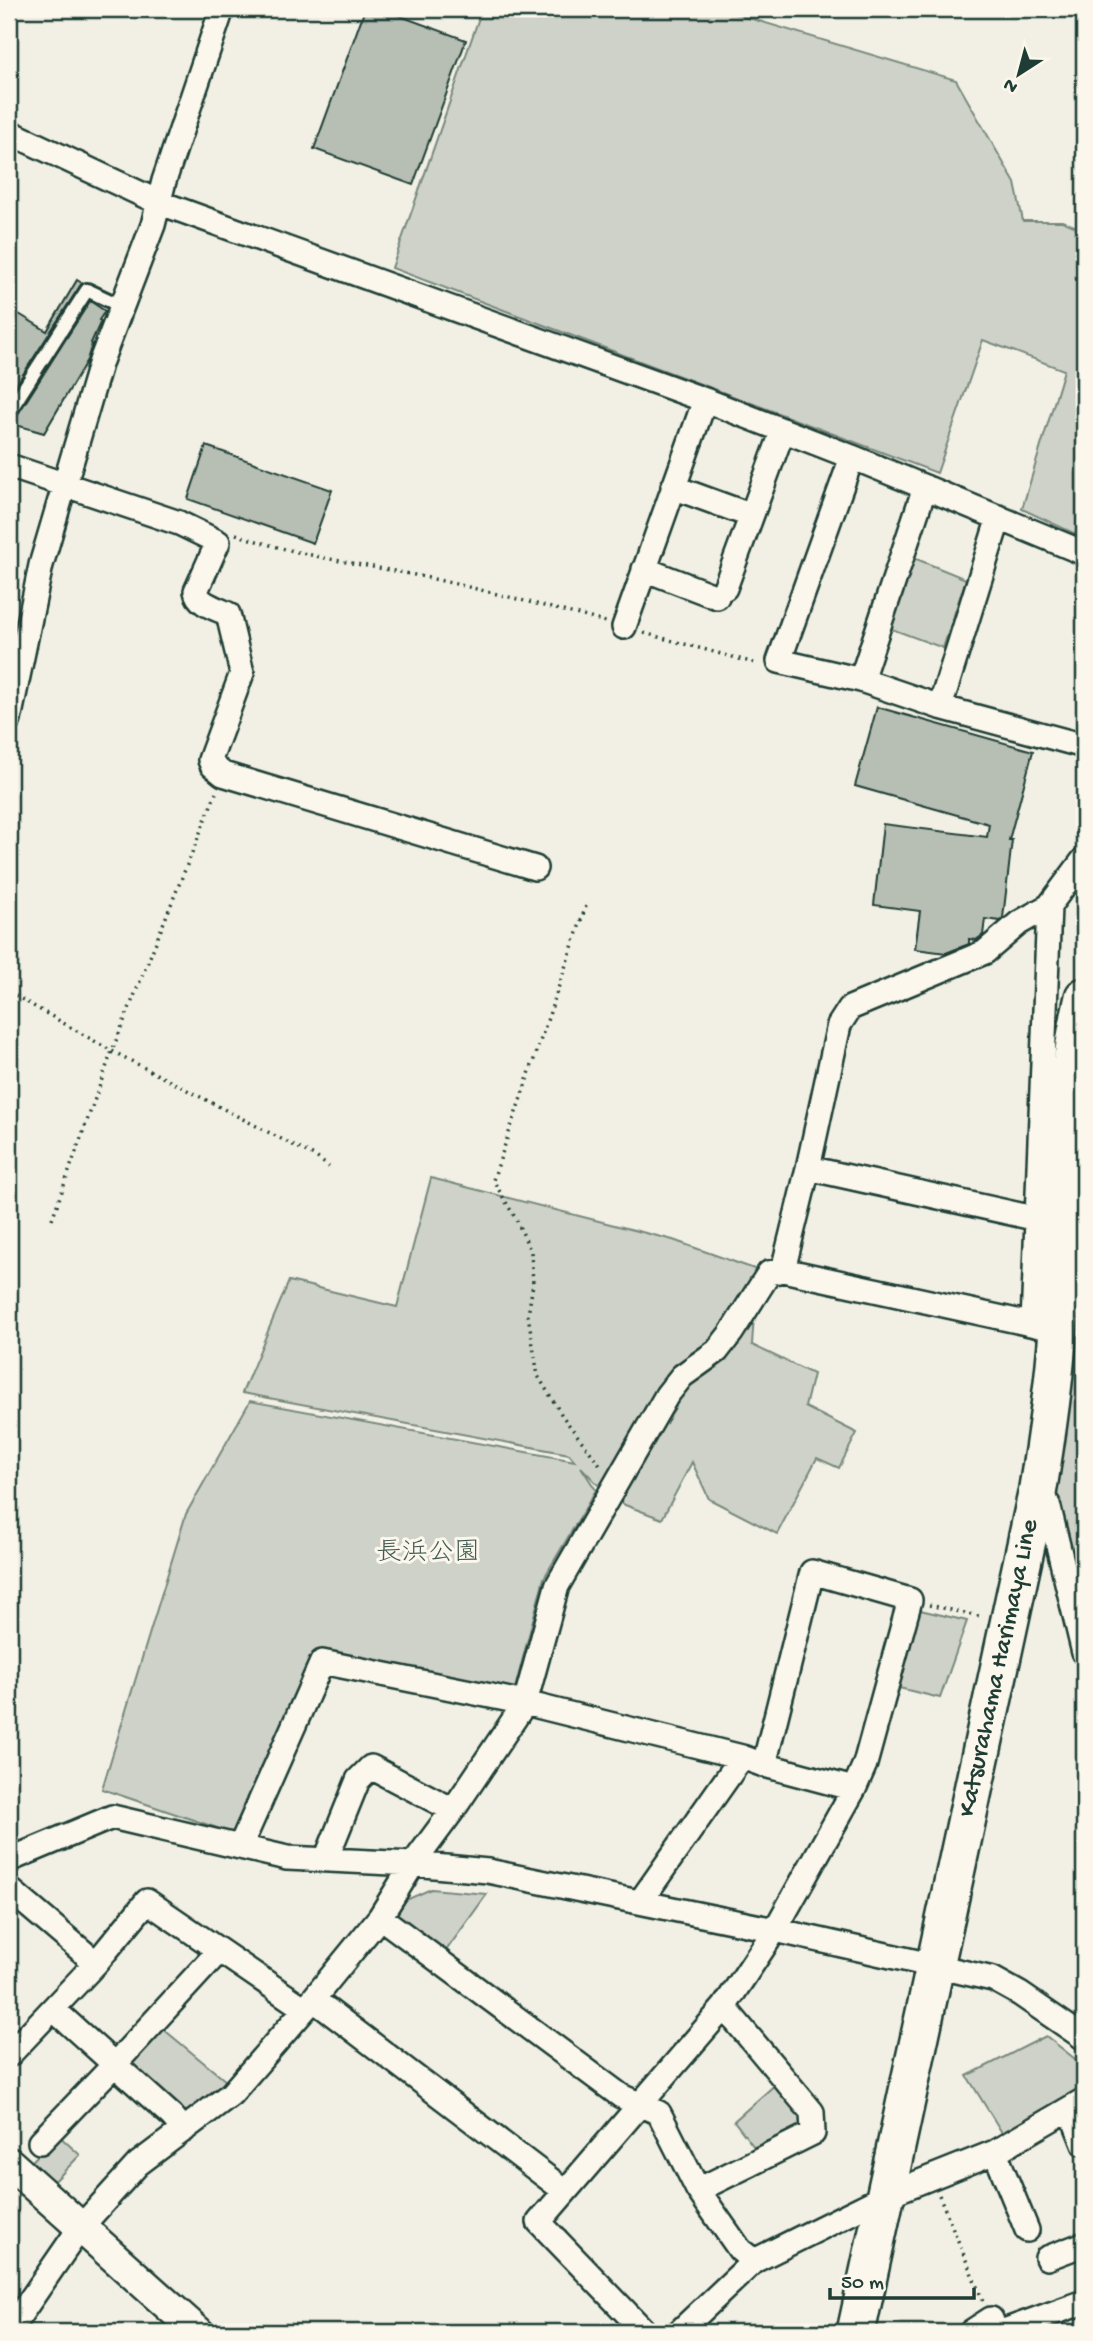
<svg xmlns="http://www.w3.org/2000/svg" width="1093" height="2341" font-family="'Gochi Hand','Klee One',sans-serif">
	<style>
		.green { fill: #cfd2c8; stroke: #77887e; stroke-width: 2 }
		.building { fill: #b7beb3; stroke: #1f3d34; stroke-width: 2 }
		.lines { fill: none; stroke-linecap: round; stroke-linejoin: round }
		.service-casing { stroke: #1f3d34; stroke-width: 18 }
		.minor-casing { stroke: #1f3d34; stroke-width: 28 }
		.tertiary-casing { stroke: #1f3d34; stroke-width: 35 }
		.primary-casing { stroke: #1f3d34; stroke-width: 42 }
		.path { stroke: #1f3d34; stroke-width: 3.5; stroke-dasharray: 2 5; stroke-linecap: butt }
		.service { stroke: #fbf7ec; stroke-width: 12 }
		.minor { stroke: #fbf7ec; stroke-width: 23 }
		.tertiary { stroke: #fbf7ec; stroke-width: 30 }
		.primary { stroke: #fbf7ec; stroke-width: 37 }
		.labels { text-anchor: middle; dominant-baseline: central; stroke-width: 6; stroke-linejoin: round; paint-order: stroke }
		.park-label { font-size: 26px; fill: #425b52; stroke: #fbf7ec }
		.street-label { font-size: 26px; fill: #1f3d34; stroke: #fbf7ec }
	</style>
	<rect width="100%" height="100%" fill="#f2f0e5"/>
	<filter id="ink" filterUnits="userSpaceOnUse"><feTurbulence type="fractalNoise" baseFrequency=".0143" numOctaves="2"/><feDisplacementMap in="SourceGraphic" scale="14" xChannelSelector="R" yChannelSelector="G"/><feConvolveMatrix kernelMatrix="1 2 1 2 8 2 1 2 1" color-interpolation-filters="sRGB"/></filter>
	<g filter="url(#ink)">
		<path class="green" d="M482,9h237l237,71 59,103 8,38h39l22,9v308l-62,-29 42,-139 -81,-30 -46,133 -545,-205z
			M909,556l57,23 -23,69 -57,-21z
			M1084,1111v510l-31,-138z
			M431,1178l242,62 84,30 -5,75 61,29 -8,33 52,26 -18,35 -22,-10 -40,76 -68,-35 -17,-37 -30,57 -37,-14 -25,-18 -19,-20 15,23 -52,88 -30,114 -197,-41 -82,183 -133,-45 84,-275 64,-113 325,60 -6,-7 -327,-61 47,-112 108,26z
			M916,1609l51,12 -27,77 -41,-10z
			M431,1889l56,5 -42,58 -48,-38 9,-14z
			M162,2028l64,53 -39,38 -59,-54z
			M1046,2036l38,30v27l-80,43 -37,-60z
			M777,2083l27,30 -3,14 -47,20 -20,-26z
			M57,2134l23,21 -31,32 -22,-20z"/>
		<path class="building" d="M365,9h16l85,31 -53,145 -99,-36z
			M77,280l5,3 -73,113v-66l10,-16 28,17z
			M90,301l15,10 -6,9 2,1 -10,22 1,1 -5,16 -43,73 -35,-10 7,-6z
			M206,446l126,44 -19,53 -125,-44z
			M877,707l156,44 -24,89h3l-9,78 -3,3 -15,-2 -2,16 -7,5 -7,-1v5l-23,9 -31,-4 5,-38 -46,-6 9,-81 104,13 2,-13 -134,-38z"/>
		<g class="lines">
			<defs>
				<path id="service" d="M9,412l78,-122 36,17"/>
				<path id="minor" d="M9,132l149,70 547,198 147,57 232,96
					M852,457l-73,204 82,19 79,27 144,39
					M9,466l170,57 39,19 -22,49c2,13 20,17 32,23l14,59 -32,87 2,5 11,9 312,94
					M673,487l71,26
					M644,569l73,28
					M725,588l58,-158
					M624,627l81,-227
					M861,680l64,-193
					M940,707l59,-190
					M9,720l32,-155 60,-204 52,-136 11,-44 58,-172
					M808,1168l230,51
					M783,1270l25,-102 31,-143 11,-17 135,-56 34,-29 30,-17 35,-47
					M1033,1324l16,-418
					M1037,1494l11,10 36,149
					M240,1847l82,-185 203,41 217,54 22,8 90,24 11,-25 45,-164 -98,-28 -48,193
					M326,1859l32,-79 13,-13 82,43
					M9,1860l103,-43 175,41 126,6 75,7 287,59 218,49 27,15 64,44
					M9,1889l87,74
					M640,1902l102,-145
					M380,1917l241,179 38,17 39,77 42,60 14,11
					M313,1999l252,192
					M53,2009l119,107 12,14
					M9,2055l87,-92 51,-62 158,108
					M1070,2109l14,35
					M40,2142l75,-78 104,-113
					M995,2152l32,78
					M698,2190l115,-57 -1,-21 -88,-105
					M1047,2258l37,-14
					M9,2331l71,-103 58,-64 93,-70 74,-85 75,-92 33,-53 40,-54 72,-107 32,-117 110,-191 15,-19 35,-25 14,-18 38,-60 14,-3 275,60
					M645,2332l-106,-110 185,-215 51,-77 79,-141
					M679,2332l75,-71 133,-66 108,-43 89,-52
					M971,2332l20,-13 5,13
					M1001,2332l83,-30"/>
				<path id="tertiary" d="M9,2163l189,169"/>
				<g id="primary">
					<path id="s1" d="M856,2332l181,-838c9,-54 17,-109 21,-164 9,-111 0,-223 26,-333"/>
				</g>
			</defs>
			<use href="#service" class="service-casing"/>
			<use href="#minor" class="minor-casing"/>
			<use href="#tertiary" class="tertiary-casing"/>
			<use href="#primary" class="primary-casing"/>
			<path class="path" d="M236,534c63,23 129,30 193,44 60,13 118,29 177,44
				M644,633l114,31
				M586,906l-93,274 24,41 14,31 2,32 -5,31 10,61 25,41 38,49
				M9,992l103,59 204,106 13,10
				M52,1219l60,-168 104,-258
				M929,1605l54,12
				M939,2195l44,106"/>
			<use href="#service" class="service"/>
			<use href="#minor" class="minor"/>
			<use href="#tertiary" class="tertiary"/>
			<use href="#primary" class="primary"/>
		</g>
	</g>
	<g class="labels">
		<g class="park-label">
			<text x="428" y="1554">長浜公園</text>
		</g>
		<g class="street-label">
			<text stroke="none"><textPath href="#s1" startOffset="679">Katsurahama Harimaya Line</textPath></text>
		</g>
	</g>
	<rect width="1093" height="2341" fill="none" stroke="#fbf7ec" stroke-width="35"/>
	<rect x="18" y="18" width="1058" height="2306" fill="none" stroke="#1f3d34" stroke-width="2.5" filter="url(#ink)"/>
	<g transform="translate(1019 74) rotate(216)" stroke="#fbf7ec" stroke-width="5" paint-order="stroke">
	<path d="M0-5L12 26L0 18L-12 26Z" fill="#1f3d34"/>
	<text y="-10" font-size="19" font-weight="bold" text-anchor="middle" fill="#1f3d34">N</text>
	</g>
	<path d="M830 2288v10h144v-10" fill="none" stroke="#1f3d34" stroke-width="3.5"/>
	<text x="841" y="2288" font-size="21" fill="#1f3d34" stroke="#fbf7ec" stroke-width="5" paint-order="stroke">50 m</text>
</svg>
